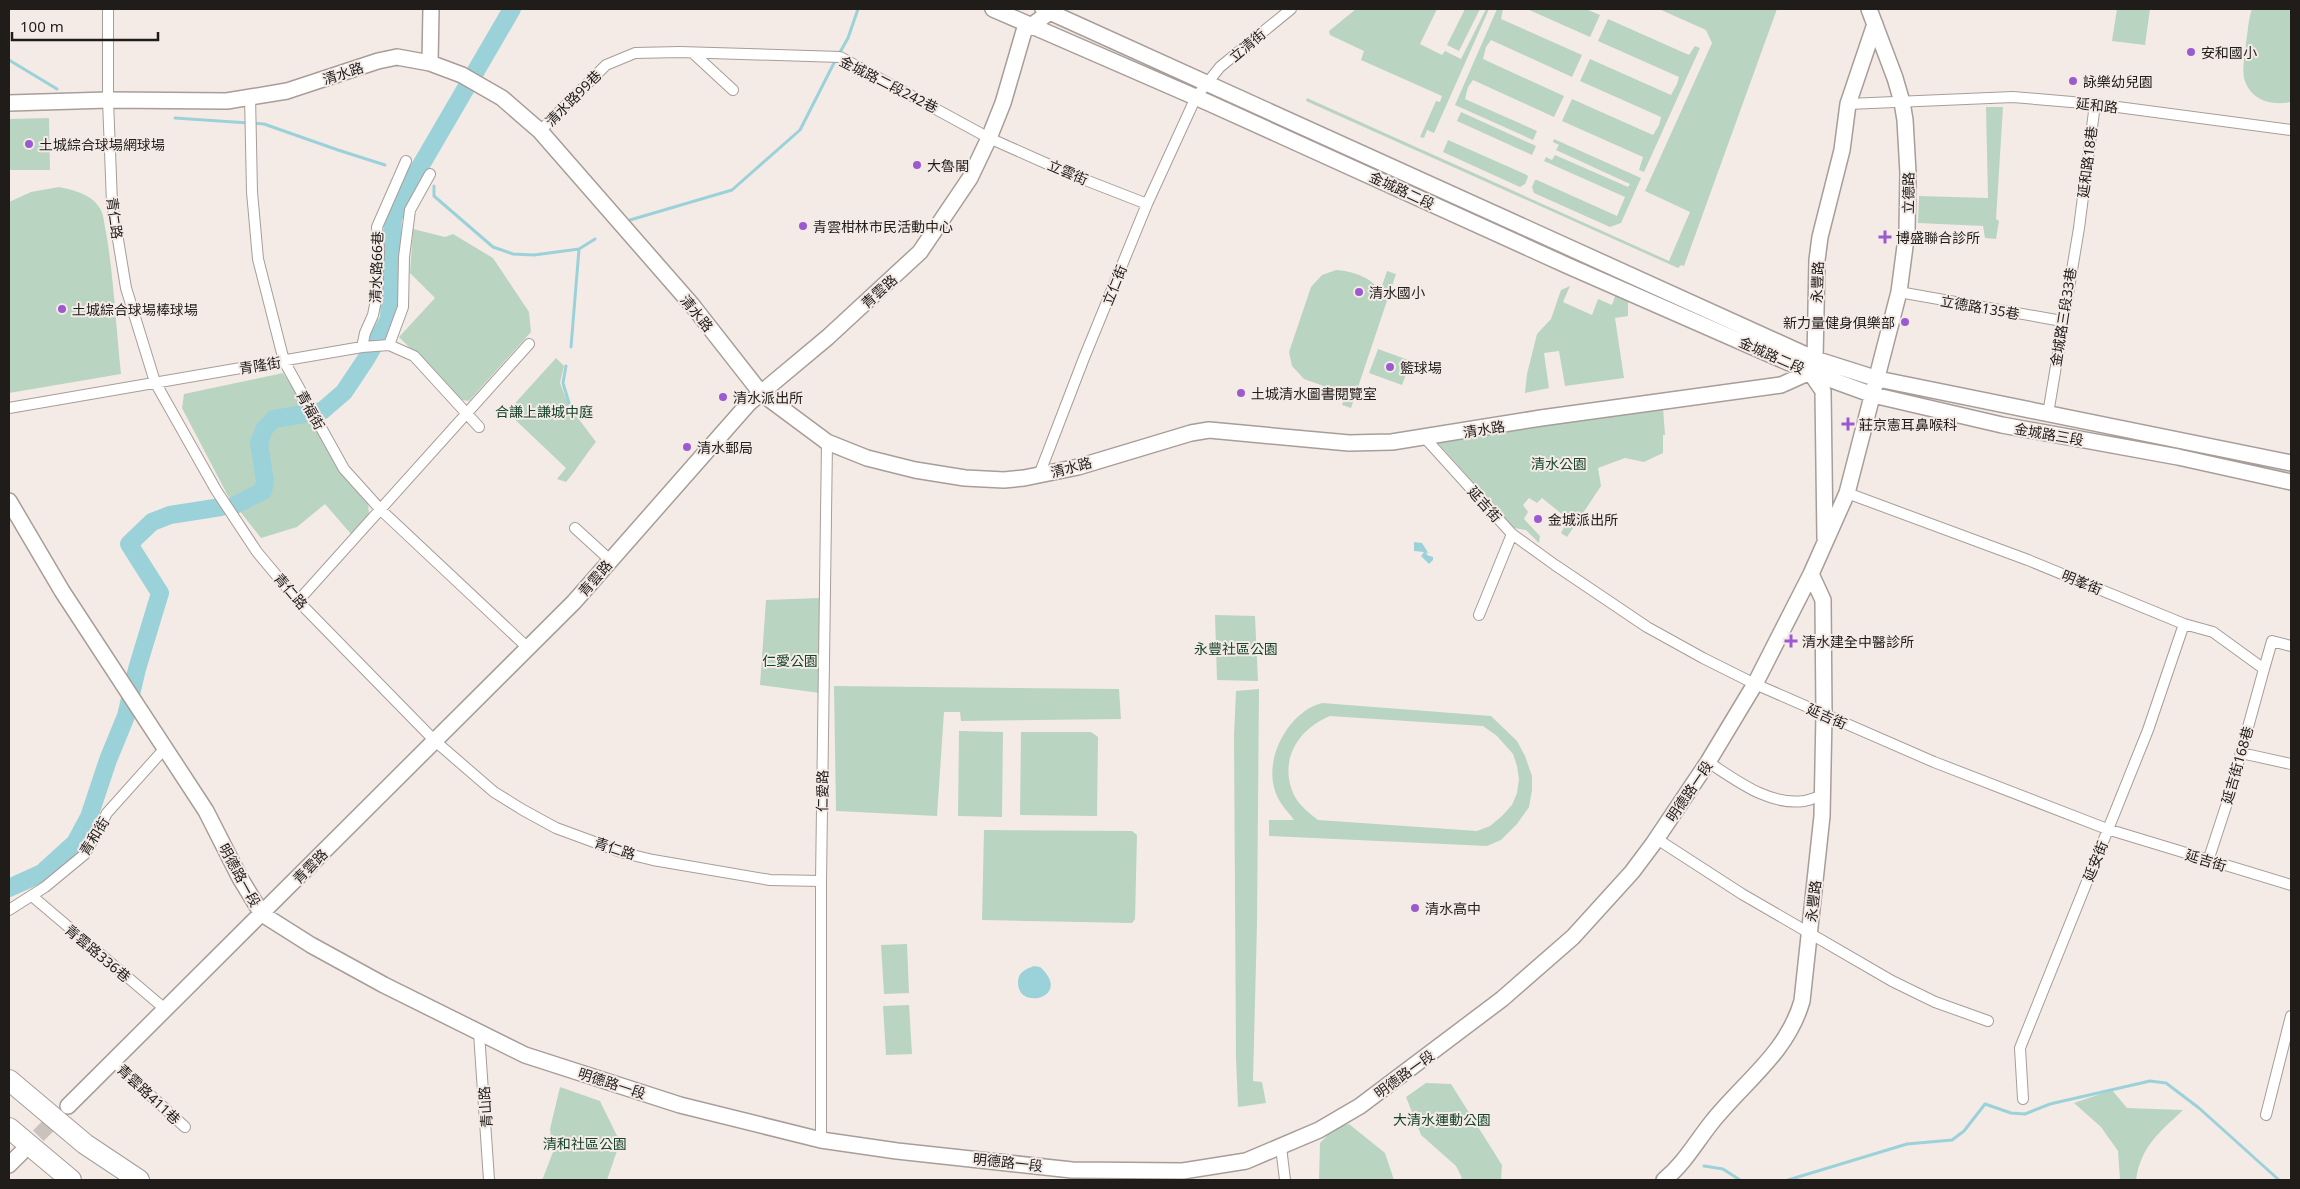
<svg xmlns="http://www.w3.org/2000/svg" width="2300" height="1189" font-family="'Noto Sans','Noto Sans TC',sans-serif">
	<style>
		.green { fill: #bad4c2; fill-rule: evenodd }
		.water { fill: #9bd2d9 }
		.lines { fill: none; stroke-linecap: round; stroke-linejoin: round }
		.stream { stroke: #9bd2d9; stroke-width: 3 }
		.river { stroke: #9bd2d9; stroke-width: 18 }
		.secondary-tunnel { stroke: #c9c2bd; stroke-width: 15; stroke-dasharray: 15 8; stroke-linecap: butt }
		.street-casing { stroke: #a79d99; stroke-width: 12 }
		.secondary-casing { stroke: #a79d99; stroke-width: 18 }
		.highway-casing { stroke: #a79d99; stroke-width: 22 }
		.street { stroke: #fff; stroke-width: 10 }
		.secondary { stroke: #fff; stroke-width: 15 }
		.highway { stroke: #fff; stroke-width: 20 }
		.poi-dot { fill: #9b5ad0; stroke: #f4ebe6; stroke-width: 2 }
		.labels { text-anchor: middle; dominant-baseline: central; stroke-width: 4; stroke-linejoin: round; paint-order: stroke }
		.street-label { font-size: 14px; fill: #1f1c1a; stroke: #f4ebe6 }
		.poi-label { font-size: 14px; fill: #1f1c1a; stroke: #f4ebe6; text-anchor: start }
		.park-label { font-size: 14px; fill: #14442a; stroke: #f4ebe6 }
	</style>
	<rect width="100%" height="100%" fill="#f4ebe6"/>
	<path class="green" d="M1356,9h81l-17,35 22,11 3,-4 16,8 25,-50h3l-55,124 -7,-3 -3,8 -4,-1 16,-36 4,1 2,-6 -81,-36 3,-9 -34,-16 -1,-4z
		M1465,9h15l-21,42 -12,-6z
		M1497,9h6l-2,10 81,36 -10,22 -81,-37 -5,7 -3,12 81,37 -10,21 -81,-37 -5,7 -3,12 72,32 -4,9 -78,-35z
		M1527,9h59l14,6 -10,22z
		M1659,9h118l-93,257 -3,-1 -3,3 -372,-167 1,-3 362,163 21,-49 -45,-21 67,-148 -6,-13z
		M2117,9h33l-5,36 -33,-4z
		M2252,9h39l-1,93c-19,4 -40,-2 -46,-24 -2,-11 1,-24 2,-35 2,-11 2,-23 6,-34z
		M1608,19l81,36 6,-9 5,2 -56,124 -5,-2 4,-13 -81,-36 10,-22 81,36 6,-10 2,-8 -81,-36 10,-22 81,36 6,-11 2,-7 -81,-36z
		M1986,107h17l-7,112 3,2 -3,18 -11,-1 -2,-12 -65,-3 1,-27 69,2z
		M1461,112l75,34 -4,9 -75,-34z
		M49,118l1,52h-41v-51z
		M1554,139l87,39 -20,45 -11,4 -76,-34 -2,-6 3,-7h2l80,36 8,-19 -81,-36 2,-4 6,3 3,-5 73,32 2,-3 -74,-34 3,-5 -6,-3z
		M1448,140l79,35 1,2 -3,7 -5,3 -77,-35z
		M59,187c14,3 32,7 40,20 5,6 5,17 7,25 8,47 10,95 15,142l-112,19v-191l22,-10z
		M413,229l32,8 8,-3 40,24 36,54 2,20 -62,69 -7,-1 -63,-63 36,-39 -25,-25z
		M1336,270c15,1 37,7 44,22l7,-21 9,3 -45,134 -9,-3 6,-17 -9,2 -7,-1 -28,-10 -12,-13 -3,-14 22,-65 11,-12z
		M1570,286l-7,16 29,13 6,-16 14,6 4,-11 12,6v16l-13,2 9,60 -59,8 -6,-35 -15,2 5,35 -24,5 2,-19 10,-40 14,-15 10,-29z
		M1378,349l33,12 -9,24 -33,-12z
		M556,358l8,8 -4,17 9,23 27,36c-11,13 -18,26 -30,40l-9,-3 9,-11 -59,-56z
		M283,373l85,128 1,14 -18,19 -26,-30 -28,23 -36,11 -33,-42 -46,-88 2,-14z
		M1663,408l2,27h-2v18l-19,9 -19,-4 -27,10 3,18 -34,51 -6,-4 7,-14 -26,-21 -5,5 -8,-5 -6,7 5,7 -4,7 16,17 -1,7 -13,-13 -12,-2 -76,-85 48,-9z
		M819,598l1,95 -60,-8 6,-85z
		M1215,615l40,1 3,65 -41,-1z
		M834,686l285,3 2,30 -160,2 -1,-9h-16l-7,104 -101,-5z
		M1259,689l-2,234 -4,158 9,1 4,21 -28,4 -2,-49 -2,-323 2,-44z
		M1322,703l169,13 26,25 8,15 7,20v14l-3,17 -12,17 -16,16 -14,6 -218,-10v-16h25c-5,-7 -12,-14 -16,-22 -18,-34 9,-86 44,-95zM1330,716l153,10 14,10 16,18 4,12 2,13 -2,14 -5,12 -10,11 -12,10 -13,5 -159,-11c-9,-7 -19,-15 -24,-25 -16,-34 4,-66 36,-79z
		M959,731l44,1 -1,85 -44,-1z
		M1021,732h70l7,5 -1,79 -77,-1z
		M984,830l148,1 5,4 -2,84 -3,4 -150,-3z
		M907,944l2,49 -25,1 -3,-49z
		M909,1005l3,49 -26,1 -3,-49z
		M1426,1083l25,1 51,81 -1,15h-43l4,-2 -6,-12 -35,-31 -15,-38z
		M560,1087l40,14 20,41 -13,38h-67l3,-2 10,-26 -3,-23z
		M2112,1090l15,18 56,2c-24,23 -42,36 -47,70h-16l-2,-29 -17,-24 -27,-24z
		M1349,1124l36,29 9,27h-75l1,-37 16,-16z"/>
	<path class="water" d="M1414,542l8,1 7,11 -3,-2 1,3 6,2v3l-4,4 -8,-8 3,-4 -10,-1z
		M1034,966l6,1c34,30 -23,45 -22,15 0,-10 8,-13 16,-16z"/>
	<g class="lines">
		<path class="stream" d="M839,54l9,-16 10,-29
			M9,60l48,29
			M175,118l89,6 74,26 47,15
			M434,186v10l59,51 20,7 21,1 45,-6 16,-10
			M630,220l102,-30 68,-60 36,-71
			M571,347l8,-98
			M566,366l-3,17 6,20
			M1704,1166l19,3 17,11
			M1788,1180l119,-36 45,-4 12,-9 21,-27 26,9 14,1 25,-10 100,-23 16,2 33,25 80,72"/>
		<path class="river" d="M235,505l28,-14 2,-9 -6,-40 6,-14 9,-9 48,-8 22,-19 22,-33 23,-40 4,-101 17,-34 102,-175
			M9,888l33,-15 33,-30 14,-26 19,-57 18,-44 11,-47 23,-76 -31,-49 23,-22 18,-7 51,-8"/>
		<path class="secondary-tunnel" d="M22,1152l40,-40"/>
		<defs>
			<path id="street" d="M108,9v91l4,103 14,85 29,94 61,108 41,62 41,49 137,140 59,51 29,18 33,18 68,25 29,7 117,20 51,1
				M693,53l40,37
				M250,96l2,96 6,67 26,102 60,108 37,41 147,138
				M1848,104l165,-7 82,7 196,26
				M540,131l66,-66 29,-12 45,-1 160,5 149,81 81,36 77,30
				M1899,292l163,29
				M389,345l14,-38 1,-50 6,-47 20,-36
				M362,347l3,-14 8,-18 4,-20 2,-45 -2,-23 29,-66
				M9,408l353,-61 27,-2 25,11 65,71
				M2048,414l31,-186 16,-124
				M1425,438l87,96 43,31 92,62 56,31 52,26 179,78 173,67 184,56
				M1039,475l45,-117 63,-154 49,-107 24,-30 71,-58
				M1847,493l181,67 156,64 29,8 51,37 8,-28 19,5
				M575,528l35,32
				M298,601l231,-257
				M1479,615l33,-81
				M2241,753l50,11
				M1708,762c28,18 61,44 96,39 6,-1 13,-4 19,-6
				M1657,839l85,55 150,87 43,21 53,19
				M2208,861l20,-61 36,-131
				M32,896l133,113
				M9,910l36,-23 40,-33 22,-41 59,-66
				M479,1033l10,147
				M113,1061l72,66
				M2023,1099l-3,-51 128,-318 36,-106
				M2266,1115l25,-99
				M821,1140v-259l6,-439
				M1281,1147l4,33"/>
			<path id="secondary" d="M993,9l216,94 357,162 244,107 63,23 129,30 176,32 113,25
				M1043,9l772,350 63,20 413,84
				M430,63l1,-54
				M9,103l99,-3 119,1 60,-10 91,-30 19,-4 33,6 32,12 40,23 38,33 152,174 69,88 66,49 40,16 48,12 50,8 39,2 20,-2 54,-11 113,-34 18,-3 140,13 43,-1 149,-24 240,-33 29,-13
				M1812,366l3,-7 2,-99 3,-23 22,-87 6,-46 27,-80
				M1810,372l13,19 2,148
				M9,501l53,90 144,220 34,67 22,36 49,31 73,40 141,70 155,50 141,35 76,11 175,19 111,1 63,-10 73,-31 41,-24 142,-107 71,-62 59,-65 21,-28 55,-82 47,-78 56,-110 36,-81 52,-201 8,-61 1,-58 -3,-53 -3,-18 -7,-24 -26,-69
				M68,1106l506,-504 175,-199 79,-66 92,-85 50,-74 19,-40 14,-35 21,-72 30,-22
				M9,1165l12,-12
				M1664,1180c20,-16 32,-38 48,-58 33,-41 75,-69 90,-121l20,-185 2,-101 -1,-115 -12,-26"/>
			<path id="highway" d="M9,1080l76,64 54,36
				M9,1128l62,52"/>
		</defs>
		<use href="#street" class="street-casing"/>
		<use href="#secondary" class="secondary-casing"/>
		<use href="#highway" class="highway-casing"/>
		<use href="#street" class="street"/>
		<use href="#secondary" class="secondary"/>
		<use href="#highway" class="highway"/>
	</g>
	<g class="poi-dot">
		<circle cx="2191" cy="52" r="5"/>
		<circle cx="2073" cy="81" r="5"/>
		<circle cx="29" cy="144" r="5"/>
		<circle cx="917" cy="165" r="5"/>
		<circle cx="803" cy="226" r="5"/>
		<path d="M1882.5 229.5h5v5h5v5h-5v5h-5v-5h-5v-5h5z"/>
		<circle cx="1359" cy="292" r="5"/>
		<circle cx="62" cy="309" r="5"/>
		<circle cx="1905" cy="322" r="5"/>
		<circle cx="1390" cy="367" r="5"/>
		<circle cx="1241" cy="393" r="5"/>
		<circle cx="723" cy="397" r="5"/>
		<path d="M1845.5 416.5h5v5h5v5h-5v5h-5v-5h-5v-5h5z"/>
		<circle cx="687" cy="447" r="5"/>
		<circle cx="1538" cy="519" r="5"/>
		<path d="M1788.5 633.5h5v5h5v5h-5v5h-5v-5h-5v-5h5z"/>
		<circle cx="1415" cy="908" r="5"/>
	</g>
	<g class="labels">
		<g class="street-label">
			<text transform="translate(1247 45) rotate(-40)">立清街</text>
			<text transform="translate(343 73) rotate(-18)">清水路</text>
			<text transform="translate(889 84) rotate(27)">金城路二段242巷</text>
			<text transform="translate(573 98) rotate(-45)">清水路99巷</text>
			<text transform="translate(2097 105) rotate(6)">延和路</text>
			<text transform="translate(2087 162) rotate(-83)">延和路18巷</text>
			<text transform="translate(1068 172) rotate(23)">立雲街</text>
			<text transform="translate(1402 190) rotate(25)">金城路二段</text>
			<text transform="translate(1908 193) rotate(-89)">立德路</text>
			<text transform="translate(115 218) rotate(82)">青仁路</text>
			<text transform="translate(376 267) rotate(-88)">清水路66巷</text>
			<text transform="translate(1817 282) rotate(-88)">永豐路</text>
			<text transform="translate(1114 285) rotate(-68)">立仁街</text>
			<text transform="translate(879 291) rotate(-42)">青雲路</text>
			<text transform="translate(1980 307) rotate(10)">立德路135巷</text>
			<text transform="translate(697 313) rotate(51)">清水路</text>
			<text transform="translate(2063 317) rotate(-81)">金城路三段33巷</text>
			<text transform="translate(1772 355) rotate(24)">金城路二段</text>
			<text transform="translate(260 365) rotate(-9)">青隆街</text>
			<text transform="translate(311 410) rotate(61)">青福街</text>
			<text transform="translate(1484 429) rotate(-9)">清水路</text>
			<text transform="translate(2049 434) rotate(10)">金城路三段</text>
			<text transform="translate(1071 467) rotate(-15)">清水路</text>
			<text transform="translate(1485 504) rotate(48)">延吉街</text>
			<text transform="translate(595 578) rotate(-49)">青雲路</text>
			<text transform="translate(2082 582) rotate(22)">明峯街</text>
			<text transform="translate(291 591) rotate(49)">青仁路</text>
			<text transform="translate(1827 716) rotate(24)">延吉街</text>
			<text transform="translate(2237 765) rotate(-74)">延吉街168巷</text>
			<text transform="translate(822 791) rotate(-89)">仁愛路</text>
			<text transform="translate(1689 791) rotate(-56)">明德路一段</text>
			<text transform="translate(94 836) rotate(-58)">青和街</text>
			<text transform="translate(615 848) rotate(18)">青仁路</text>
			<text transform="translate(2206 860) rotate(17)">延吉街</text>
			<text transform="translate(2095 861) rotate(-68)">延安街</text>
			<text transform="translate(310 866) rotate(-45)">青雲路</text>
			<text transform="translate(240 875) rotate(61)">明德路一段</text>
			<text transform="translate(1813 901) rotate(-83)">永豐路</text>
			<text transform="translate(98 953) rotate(40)">青雲路336巷</text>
			<text transform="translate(1404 1074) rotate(-36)">明德路一段</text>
			<text transform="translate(612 1083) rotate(18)">明德路一段</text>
			<text transform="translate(149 1094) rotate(43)">青雲路411巷</text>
			<text transform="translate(485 1107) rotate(-94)">青山路</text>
			<text transform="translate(1008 1162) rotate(6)">明德路一段</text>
		</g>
		<g class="poi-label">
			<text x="2201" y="52">安和國小</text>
			<text x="2083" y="81">詠樂幼兒園</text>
			<text x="39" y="144">土城綜合球場網球場</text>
			<text x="927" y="165">大魯閣</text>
			<text x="813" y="226">青雲柑林市民活動中心</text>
			<text x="1896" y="237">博盛聯合診所</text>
			<text x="1369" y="292">清水國小</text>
			<text x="72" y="309">土城綜合球場棒球場</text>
			<text x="1895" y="322" text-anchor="end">新力量健身俱樂部</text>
			<text x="1400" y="367">籃球場</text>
			<text x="1251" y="393">土城清水圖書閱覽室</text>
			<text x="733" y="397">清水派出所</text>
			<text x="1859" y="424">莊京憲耳鼻喉科</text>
			<text x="697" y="447">清水郵局</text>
			<text x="1548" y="519">金城派出所</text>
			<text x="1802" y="641">清水建全中醫診所</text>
			<text x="1425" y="908">清水高中</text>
		</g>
		<g class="park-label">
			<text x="544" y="411">合謙上謙城中庭</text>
			<text x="1559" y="463">清水公園</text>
			<text x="1236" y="648">永豐社區公園</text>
			<text x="790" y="660">仁愛公園</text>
			<text x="1442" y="1119">大清水運動公園</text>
			<text x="585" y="1143">清和社區公園</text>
		</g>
	</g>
	<rect width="2300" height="1189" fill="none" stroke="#1f1c1a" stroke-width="20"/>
	<path d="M12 32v8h146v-8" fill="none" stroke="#1f1c1a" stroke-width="2.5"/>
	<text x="20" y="32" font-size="15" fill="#1f1c1a" stroke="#f4ebe6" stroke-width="4" paint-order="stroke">100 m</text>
</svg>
